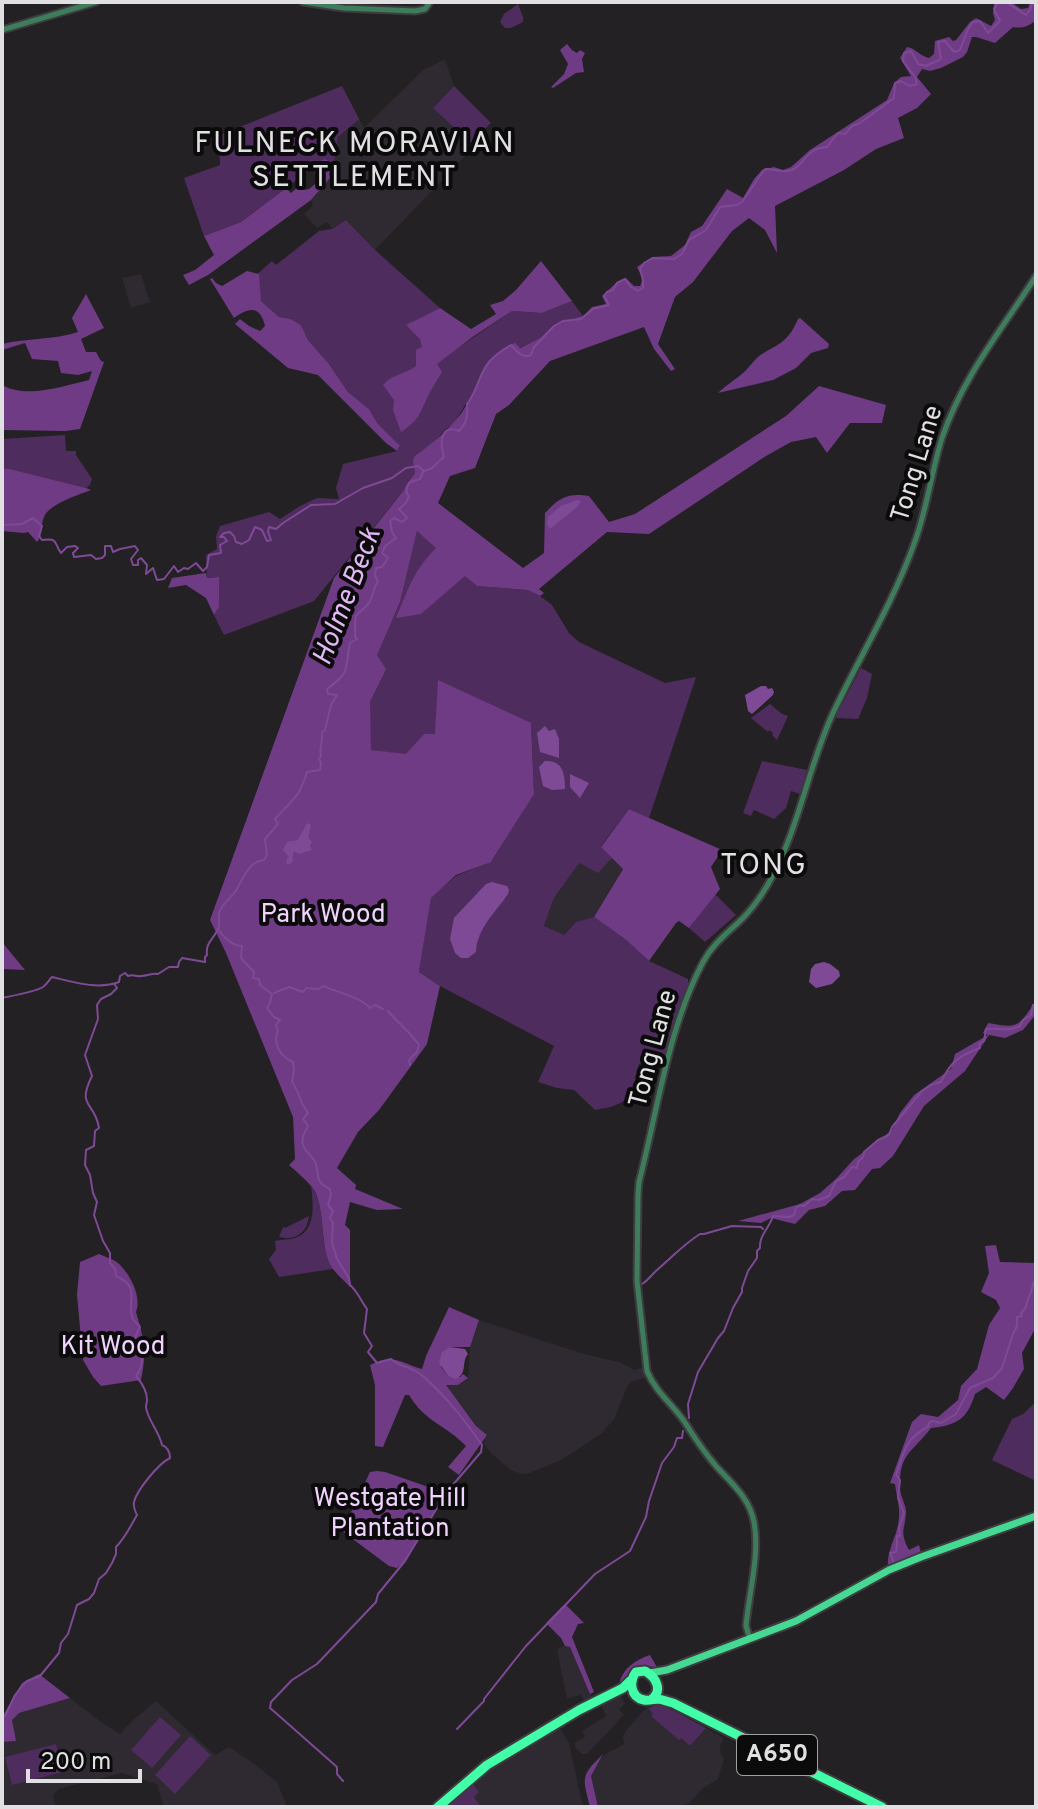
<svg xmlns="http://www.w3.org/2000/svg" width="1038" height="1809" font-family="Overpass,sans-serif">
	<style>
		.built { fill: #2f2931 }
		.green { fill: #4f2c5e }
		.forest { fill: #6f3b85 }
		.water { fill: #7f4a95 }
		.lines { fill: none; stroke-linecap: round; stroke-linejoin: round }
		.stream { stroke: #7f4a95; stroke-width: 2 }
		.minor-casing { stroke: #3d3c3e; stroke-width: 9 }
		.major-casing { stroke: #3d3c3e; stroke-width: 11 }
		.highway-casing { stroke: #3d3c3e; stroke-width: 13 }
		.minor { stroke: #3e7d5b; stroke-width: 5 }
		.major { stroke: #46d993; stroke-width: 7 }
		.highway { stroke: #43fea9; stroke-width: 9 }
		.labels { text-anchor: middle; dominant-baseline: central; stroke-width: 8; stroke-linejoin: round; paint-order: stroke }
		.shield { fill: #0c0b0c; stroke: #a09fa1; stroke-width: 2 }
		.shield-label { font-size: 24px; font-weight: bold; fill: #e0dfe1 }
		.street-label { font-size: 26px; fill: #e0dfe1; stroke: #0c0b0c }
		.park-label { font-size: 26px; fill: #f1d4fe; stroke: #0c0b0c }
		.water-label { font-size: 28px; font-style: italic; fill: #e1b7f4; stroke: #0c0b0c }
		.quarter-label { font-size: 30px; letter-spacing: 2px; fill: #e3e0e4; stroke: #0c0b0c }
	</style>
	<rect width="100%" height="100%" fill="#232124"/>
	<path class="built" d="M445,59l9,27 -21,22 41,39 -99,103 -29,-29 -14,8 -5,-7 -10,6 -13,-14 9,-8 -2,-6 19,-22 -1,-4 5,-12 -23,5 -25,21 -82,48 -20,-58 36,-13v-5l-3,-24 125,-50 22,42 59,-58z
		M141,274l9,28 -19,6 -9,-30z
		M629,809l-6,59 -29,49 -18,5 -12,13 -20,-9 10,-28 25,-36 33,-4 -11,-11z
		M479,1320l105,34 35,8 16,8 8,-3 2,11 -12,3 -5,4 -14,34 -12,14 -41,27 -34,14h-6l-10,-4 -20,-17 -8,-10 4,-8 -11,-9 -31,-42 13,1 10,-7 2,-31z
		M562,1646l8,1 23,52 -8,3 -5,-7 -13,4 -10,-49z
		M621,1695l4,9 -6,5 5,6 -37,39h-5l-6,-5 -2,-6 11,-6 -3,-6 24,-15 -5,-11z
		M70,1698l31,24 19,12 14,-15 22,-18 59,54 14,-8 24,16 24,19 10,25h-123l-7,-23 -35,-11 -64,16 -5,8 3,10h-54v-65l13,-1 -3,-22 7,-6z
		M647,1707l43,39 16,-18 18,10 -4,8 1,8 3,5 -6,20 -16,10 -12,14 -9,4h-83l-7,-31 4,-10 9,-11 20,-11 -1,-7 4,-8z
		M558,1725l11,18 14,64h-102l-7,-10 -3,-15 18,-15z"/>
	<path class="green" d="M518,4l5,13v5l-12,6h-6l-5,-6 4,-8z
		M342,86l17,33 -21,18 -4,25 -10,-3 -83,63 -37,14 -20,-58 36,-13v-5l-3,-24z
		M454,86l37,37 -21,20 -37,-35z
		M346,220l29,30 65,58 -33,17 38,32 67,-46 30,2 30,-12 11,15 -28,8 -15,14 -21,10 -54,57 -11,18 -9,7 -32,33 2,10 -9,12 -2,5 -90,111 -90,34 -10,-20 5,-8v-30l-12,1 -1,-23 11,-6 -1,-13 4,-10 49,-14 11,7 20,-13 17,-8 22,1 -3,-11 7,-24 54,-13 3,-4 -22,-23 -9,-15 -21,-17 -19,-28 -21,-24 -7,-15 -10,-6 -12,-2 -18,-16 -2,-14 -6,-9 19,-17 4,4 43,-34 13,-2z
		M65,435l1,16h10v4l16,24 -2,6 -4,3 -76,-19 -8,-1v-29z
		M417,530l60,56 51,4 12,6 12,9 17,28 10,9 86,41 31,-6 -47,141 -20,-9 -28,37 11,12 -14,15 -19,-10 -25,35 -10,28 20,9 12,-13 18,-5 31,22 24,22 39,18v10l-16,41 -7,25 -26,9c-8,34 -8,40 -44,46l-21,-20 -17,-2 -19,-6 16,-36 -114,-60 -21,-14 12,-75 25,-21 36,-15 42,-68 -3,-70 -96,12 -11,-1 -17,21 -36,-5 -2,-46 16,-35 -11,-13 25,-51z
		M861,668l11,6 -5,24 -9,21 -21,-1 -1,-2z
		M770,704l12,10 6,2 -11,24 -5,-5 1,-2 -4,-3 -1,2 -17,-14z
		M762,761l45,9 -7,24 -9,-3 -5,17 -12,11 -20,-9 -3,6 -8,-3z
		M715,894l21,21 -31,27 -16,-14z
		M311,1185c3,6 7,12 8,19 5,21 2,45 14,65l-54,8 -10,-18 7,-9 -1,-9c7,-2 14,-1 20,-3 22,-7 18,-35 16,-53z
		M309,1216c-2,17 -13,25 -30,21l4,-10 2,1z
		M1036,1402v79l-44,-21 20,-41 11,-5z
		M661,1704l45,24 -16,18 -9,-8 -2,2 -28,-24 2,-3 -5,-5z
		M160,1717l21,18 -29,33 -21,-18z
		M190,1736l21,19 -36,39 -20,-19z
		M56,1744l7,28 -51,13 -7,-28z
		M471,1782l8,10 -5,5 7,10h-37z"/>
	<path class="forest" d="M997,2h14l10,7 7,-1 2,-6h6v18c-7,6 -13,9 -23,7l-18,16 -19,-6h-4l-5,15 -4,5 -22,11 -11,3 -8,-2 -5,8 14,17 -14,14 -19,10 6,20 -28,11 -32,21 -69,36 2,47 -12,-23 -16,-12 -17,13 -39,51 -18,15 -17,47 17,25 -4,2 -17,-22 -10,-22 -94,34 -41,44 -13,9 -21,54 -25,8 -12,27 85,65 21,-15 1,-40c15,-16 23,-20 44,-17l20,26 26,-8 151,-98 33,-30 67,19 -4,18h-32l-23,30 -11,-16 -25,5 -25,14 -117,78 -42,-2 -68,57 5,4 -4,3 -12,-6 -51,-4 -12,-10 -44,38 -25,4c12,-28 17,-47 40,-70l-19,-17 -17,71 -23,53 9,14 -16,33 1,48 35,4 18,-20h11l3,-54 93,43 3,71 -43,68 -35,13 -25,23 -12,74 21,14 -13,58 -48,66 -21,22 -21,36 19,17 -1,4 48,20 -26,1 -27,-8 -5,23 5,5v57c-7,-8 -17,-15 -21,-25 -9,-20 -4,-59 -17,-75 -6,-7 -16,-16 -23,-22l6,-6 -2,-42 -67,-164 -16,-33 124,-342 70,-88 2,-5 9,-12 -2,-10 1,-6c14,-11 28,-21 39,-34 25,-24 25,-67 62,-80l5,5 20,-10 15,-14 28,-8 9,-9 14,-3 -4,-8 15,-14 9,-4 8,8h6c4,-6 0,-13 -3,-19l15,-10 19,-1 14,-11 6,-13 11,-6 25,-37 16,9 11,-19 8,-9 12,-3 9,3 8,-3 19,-17 77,-50 7,-17 7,-6 10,-1 -11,-18 7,-11c8,1 13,9 22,11l5,-4 1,-13 14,-4 4,4 3,-1 14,-18 6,-4 15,8 4,-6 -2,-7 1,-9z
		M567,44l5,6 5,3 3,-3 5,3 -3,6 2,13 -8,1 -23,15 -2,-1 13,-13 4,-10 -8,-14z
		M324,159l10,3 -5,12 1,4 -19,22 -103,75 -19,10 -6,-10 12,-5 19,-15 -10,-19 37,-14 45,-34 5,5 8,-7 4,4 6,-1 11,-9 -9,-13z
		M541,261l31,40 -30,12 -30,-2 -38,25 -37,28 5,8c-5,8 -10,16 -14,24 -9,19 -8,23 -27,36l-8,-22 1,-10 -11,-15c9,-11 21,-10 33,-19v-16l6,-3 -2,-8 -14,-14 34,-17 31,21 25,-15 -6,-9 13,-4 13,-11z
		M247,271l12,3 2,27 18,16 12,2 10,6 7,15 21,24 19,28 21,17 9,15 22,22 -3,5 -11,-8 -68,-68 -30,-7 -53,-44 5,-5 9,7 11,5 5,-5c-5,-21 -16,-19 -31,-8l-24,-39 2,-1 4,5 6,3z
		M86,294l18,34 -23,11 5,13h10l5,9 3,1 -24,67 -15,2 -63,-1v-45c25,14 61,1 87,-5l3,-9 -14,4 -17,-2 -3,-12 -26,-2 -7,-16 -23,7v-6c25,-6 52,-4 76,-12l-6,-14z
		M800,318l29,26 -1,4 -17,5 -15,15 -23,12 -55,13c8,-8 17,-13 25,-20 7,-6 12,-15 19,-19 18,-11 26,-12 36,-35z
		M2,468l8,1 76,19 5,2c-13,5 -42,14 -47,27 -4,9 0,17 -7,25l-9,-10 -4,1 -22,-2z
		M206,573l1,5 12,-1v30l-5,8 -8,-17 -20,-13 -18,3 4,-10z
		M629,809l93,41 -11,17 9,22 -31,39 -10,-7 -3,2 -27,38 -24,-22 -31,-22 29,-48 -22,-22z
		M2,942l23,28 -23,-1z
		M1036,1001v13l-13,16 -18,8 -16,-3 -24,36 -41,35 -31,50 -13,12 -8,1 -17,21 -13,1 -17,15 -16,4 -14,14 -24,-6 -10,5 -23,-2 62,-17 20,-11 16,-14 17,-19 39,-30 8,-17 14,-18 37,-26 4,-15 33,-19 -5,-2 5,-10c32,6 30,3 48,-22z
		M996,1245l4,17 36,1v64l-14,26 2,16 -11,19 -9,12 -18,-13 -11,7c-8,25 -17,31 -44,34 -19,25 -32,25 -31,60 0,8 6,16 6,24 -1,19 -7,19 3,38l10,-5 2,8 -33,14c-2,-17 11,-33 11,-51 1,-10 -3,-22 -4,-32l-5,-1 22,-61 9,-8 17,3 20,-17 3,-14 16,-17 12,-44 11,-17 -4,-8 -15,-8 8,-19 -4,-27z
		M99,1254c6,3 14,5 19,9 12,11 24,33 18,49 8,28 11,39 5,68l-40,6 -8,-9 -10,-17 -6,-65 3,-33z
		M449,1307l30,13 -9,27h-20l-9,20 7,9 12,1 3,-3 5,4 -10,7h-12l30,41 11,9 -28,40 -11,-8 18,-21c-20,-21 -41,-24 -57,-51h-4l-22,52 -8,-1v-61l-5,-20c23,-12 29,-3 52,4l4,-13z
		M377,1471l8,1 61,21 -41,68 -8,7 -8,-2 -47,-35 28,-59z
		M565,1604l19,19 -6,1 -6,13 22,55 -4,2 -20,-47 -5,-1 -4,-8 -15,-15z
		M650,1655l8,14c-23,-10 -25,2 -39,15 4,-16 16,-24 31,-29z
		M39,1674l31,24 -51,15 -7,7 4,21 -14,1v-27l2,-1 18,-31z
		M603,1754l-12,22 7,31h-8c-8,-31 -9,-31 13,-53z"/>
	<path class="water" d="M577,500l4,1 -4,6 -27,22 -3,-4 1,-8 13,-11z
		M761,686h5l2,3 4,-1 2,4 -1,3 -21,19 -4,-3 -3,-16z
		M545,726l4,5 6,-2 4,10v19l-19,-6 -3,-19z
		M545,761c18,-1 20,13 20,28l-13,1 -9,-4 -4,-19z
		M570,774l19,9 -9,15 -10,-11z
		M307,823l4,2 -3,12 4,5 -2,4 2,4 -13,4 -5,-3 -2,7 2,2 -4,4h-3l-1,-4 3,-3 -6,-7 4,-8 11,-2z
		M492,882l15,4 2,4 -1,4c-12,18 -31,34 -32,58l-8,6h-7l-6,-5 -5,-14 4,-21 32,-34z
		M824,962l6,2 9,7 1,5 -8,8 -16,4 -7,-6 2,-13 4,-5z
		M450,1347l15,2 3,5c-7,8 0,19 -12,25l-8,-3 -9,-13 3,-11z"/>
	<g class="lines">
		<path class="stream" d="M1006,2l20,13 4,-5 3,-8
			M2,525l20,-1 11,-6 9,8 -3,10 3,4c17,-2 11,2 19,13l6,-6 8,-1 3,2 -5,5 1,4 17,-2 5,4 6,-1 3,-3v-9h6l2,6 7,-3 15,-3 3,4 -7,9 2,6h5v-5l3,-2 6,7 -1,9 7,-6 4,12 7,-1 10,-13 4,6 6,-4 4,1 8,-6 7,8 4,-4 2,-12 12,-2 -1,-8 7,-4 -3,-4h-4l4,-4 6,-1 4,4 2,6 6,2 7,-4 6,-13 7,3 5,11 4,-1 -3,-8 1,-5 7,2 7,-6 28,-18 24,-1 28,-16 29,-10 14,-10 12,-2 6,5 8,-3 12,-11c-4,-13 -4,-34 15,-26 8,-9 9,-15 8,-27 10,-12 12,-30 22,-42 5,-6 15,-13 22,-17 6,6 11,14 20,10l3,-8 20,-21 9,-5 18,-2 12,-10 16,-4 -5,-9 3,-4 6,-2 4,-7 8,-4 6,8 7,4 5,-3v-9l-3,-10 4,-6 9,-5 21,1 8,-5 7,-14 17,-10 14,-23 17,-2 5,-3 22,-32 2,-1c7,0 14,3 21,2 18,-2 16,-23 40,-24l11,-14 7,1 7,-8 8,-3 34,-25 1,-15 6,-2 9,5 7,-2 -2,-7 -12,-16 1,-8 7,-2 7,13 8,2 15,-7 -3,-17 7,-1 9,11 6,-2 8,-21 5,-7 7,-1 8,12 12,-12 -6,-12 4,-7
			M218,929c7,9 12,16 24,17l-1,12 13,14 -1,6 6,1 1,6 12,9 -2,9 -3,5 7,9 6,3 -4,5 2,6c-6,13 3,26 15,31l1,7 -2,13c5,7 6,11 9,19 1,5 5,7 7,12l-5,6 5,7c-3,6 -7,12 -5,19 2,6 9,11 12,17 6,12 -3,18 15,27l1,6 -3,10 5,6 -3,7 3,5 -1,19 5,17 12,19 1,7c8,7 11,16 17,24l-3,24 8,13 -4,6 9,11 14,-4c8,8 18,7 28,14 25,20 45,46 63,72l-1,7 -35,41 -41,68 -27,33 -2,8 -59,62 -25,16 -21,22 -1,6 7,6 60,53v7l6,7
			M274,993l15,-6 14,5 3,-4 13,1 4,-3c14,6 37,11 47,22l5,-3 8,4
			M2,998c9,-2 33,-6 41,-11 4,-3 6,-7 9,-10 21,5 46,13 67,5l1,-6 5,-3 3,3c6,-2 8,1 13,0 7,0 10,-3 17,-2l11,-7h9l1,-5 3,-4 23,4v-5l2,-2c-2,-14 9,-17 12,-29 1,-5 -1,-9 0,-13 3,-10 11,-14 16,-21 8,-12 13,-31 29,-32l3,-5 -2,-16 13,-15 -3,-5c6,-7 20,-20 24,-27 3,-6 6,-13 8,-20l13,-2 1,-7 -2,-4 2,-3c-2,-9 2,-15 1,-24l3,-2 6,-25 6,-10 -9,-1 -1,-5c25,-18 17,-19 23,-46l7,-4 -2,-3c1,-5 -1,-16 1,-20 3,-5 11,-8 14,-15 3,-7 4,-13 8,-20l-3,-5 1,-8 6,-1 6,-9 -6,-5 3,-7 11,-8 -4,-6 -2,-11 4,-3 8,4 5,-4 -8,-9 6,-5 4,-7c-4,-6 -3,-9 1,-15l10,-3 3,-7
			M388,1011c10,12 23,22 31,34l-2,7 -8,8 1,5
			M642,1284c7,-4 9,-9 15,-14 14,-12 27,-26 43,-36h4l28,-8 29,1 2,2
			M689,1418l-1,-14 10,-32 20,-34 6,-7 9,-23 9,-16v-4l6,-17 9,-13v-7l3,-3c-1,-13 9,-19 13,-32l16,1 5,-2 2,-7 4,-3 4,1 8,-7 7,1 10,-4 7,-15 8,-4 8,-10 5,1 1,-6 5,-5 1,-5 14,-12 11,-5 3,-8 30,-36 9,-6 10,-3c10,-21 18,-26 39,-34l-1,-4 5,-3 2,-12c11,-1 22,3 34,-3l3,-6 8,-5 2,-10h3
			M893,1563v-3l-3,-7 6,-1c1,-3 1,-13 1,-16h3l-1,-8 5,-15 -6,-15 2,-18 -4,-5c8,-24 9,-36 33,-49l-1,-2 4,-3 9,2 15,-9 14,-26 23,-10 9,-10 11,-34 4,-8v-9l5,-1 -1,-3 5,-6c0,-7 7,-15 7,-24l3,-2
			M5,1716l10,-21 7,-9 5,-5 13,-5 19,-23 2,-10 7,-9 9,-29 12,-6 5,-6 5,-14 7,-6 6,-10 4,-9v-7c9,-9 14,-20 21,-32 -2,-4 -4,-8 -3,-13 3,-12 24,-38 36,-44 0,-6 -3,-11 -8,-13 -3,-14 -15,-26 -16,-38 0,-2 1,-5 1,-7 0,-9 -5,-17 -11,-24 8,-11 8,-23 -1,-33l1,-8 4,-8c-2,-3 -7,-6 -8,-10 -5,-18 9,-30 -16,-41l-1,-7 -5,-6v-10l-7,-12 -9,-26 3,-13 -4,-9 -3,-18 -5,-10 1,-15 8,-4 1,-15 4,-3c-4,-27 -23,-20 -7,-52l-7,-21 13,-36 -1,-14 4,-6 10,-5 6,-6 -2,-3
			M457,1729l27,-28v-2l42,-53 69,-72 35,-23 16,-34 3,-16 13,-38 12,-16 3,-9h5l1,-7"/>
		<defs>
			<path id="minor" d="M303,2l41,6 71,3 10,-2 5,-7
				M2,30l94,-28
				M750,1639l-4,-13c3,-34 14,-71 8,-104 -5,-25 -22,-38 -38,-56 -12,-14 -22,-29 -32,-45 -12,-17 -29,-30 -37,-50l-10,-90 1,-86 1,-13c19,-73 29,-154 64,-220 10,-19 26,-30 41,-45 20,-21 35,-51 45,-78 16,-42 25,-85 44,-126 27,-57 60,-110 81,-169 13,-34 17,-71 28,-106 20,-60 60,-109 94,-162"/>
			<path id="major" d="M650,1673l17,-3 129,-49 93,-51 32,-13 115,-41"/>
			<path id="highway" d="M652,1699c11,-9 4,-22 -7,-28l-9,1c-7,9 -6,25 8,28 5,1 10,-1 15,-1 4,1 10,3 14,4l209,104
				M438,1807l49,-42 92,-55 44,-22 7,-7"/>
		</defs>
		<use href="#minor" class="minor-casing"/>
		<use href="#major" class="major-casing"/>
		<use href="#highway" class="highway-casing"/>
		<use href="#minor" class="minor"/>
		<use href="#major" class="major"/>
		<use href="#highway" class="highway"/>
	</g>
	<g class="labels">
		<rect class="shield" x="737" y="1735" width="80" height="40" rx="6"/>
		<g class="shield-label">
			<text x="777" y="1755">A650</text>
		</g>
		<g class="street-label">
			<text transform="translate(918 464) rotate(-73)">Tong Lane</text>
			<text transform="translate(654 1049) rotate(-75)">Tong Lane</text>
		</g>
		<g class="park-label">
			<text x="323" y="915">Park Wood</text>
			<text x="113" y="1347">Kit Wood</text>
			<text x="390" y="1499">Westgate Hill<tspan x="390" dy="30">Plantation</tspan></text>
		</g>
		<g class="water-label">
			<text transform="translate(348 597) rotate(-69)">Holme Beck</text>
		</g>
		<g class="quarter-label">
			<text x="355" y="144">FULNECK MORAVIAN<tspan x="355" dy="34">SETTLEMENT</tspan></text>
			<text x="764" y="866">TONG</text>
		</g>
	</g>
	<rect width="1038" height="1809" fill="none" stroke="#e0dfe1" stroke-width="8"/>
	<path d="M28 1769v12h112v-12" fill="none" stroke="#e0dfe1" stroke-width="4"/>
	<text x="40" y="1769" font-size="24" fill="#e0dfe1" stroke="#0c0b0c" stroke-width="6" paint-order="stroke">200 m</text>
</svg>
